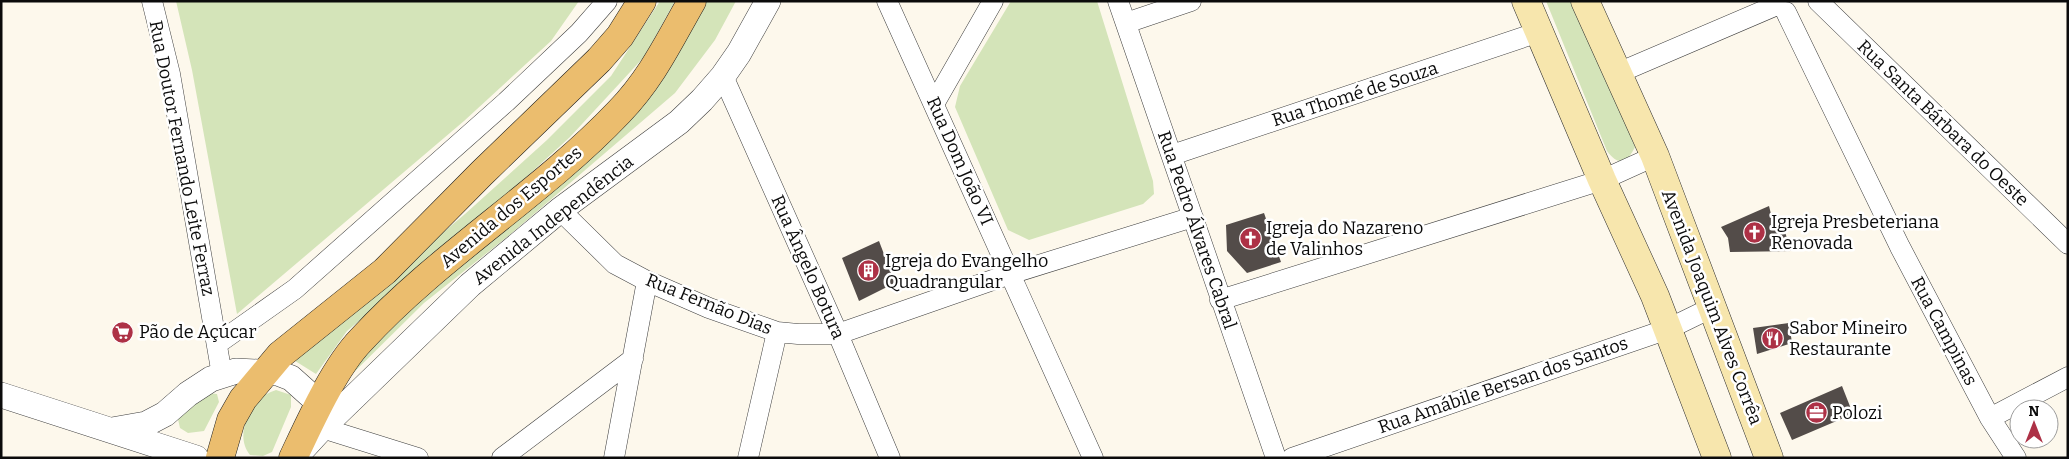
<svg xmlns="http://www.w3.org/2000/svg" width="2069" height="459" font-family="Bitter,serif">
	<style>
		.green { fill: #d4e4b9 }
		.building { fill: #534c49 }
		.lines { fill: none; stroke-linecap: round; stroke-linejoin: round }
		.minor-casing { stroke: #3e3e3e; stroke-width: 21 }
		.tertiary-casing { stroke: #3e3e3e; stroke-width: 26 }
		.secondary-casing { stroke: #2d2d2d; stroke-width: 29 }
		.primary-casing { stroke: #1c1c1c; stroke-width: 29 }
		.minor { stroke: #fff; stroke-width: 20 }
		.tertiary { stroke: #fff; stroke-width: 25 }
		.secondary { stroke: #f7e6ad; stroke-width: 28 }
		.primary { stroke: #ebbd6e; stroke-width: 28 }
		.labels { text-anchor: middle; dominant-baseline: central; stroke-width: 5; stroke-linejoin: round; paint-order: stroke }
		.street-label { font-size: 18px; fill: #0b0b0b; stroke: #fff }
		.poi-label { font-size: 18px; fill: #0b0b0b; stroke: #fff; text-anchor: start }
	</style>
	<rect width="100%" height="100%" fill="#fdf8ec"/>
	<path class="green" d="M176,1h403l-28,40 -87,80 -227,193 -45,-244z
		M660,1h15l-31,56 -74,80 -94,86 -129,108 -31,43 -32,-20 104,-75 77,-65 82,-74 64,-64z
		M702,1h34l-21,39 -40,53 -168,144 -83,66 -84,83 24,-39 162,-140z
		M1011,1h86l56,180 1,13 -11,10 -114,36 -21,-10 -53,-123 5,-21z
		M1546,1h30l59,146c-8,16 -16,20 -28,4z
		M276,390l15,5v12l-19,45 -9,4 -13,-1c-14,-17 -4,-44 12,-58 3,-3 9,-5 14,-7z
		M207,393l10,1 2,8 -15,29 -16,2 -8,-5 -3,-13z"/>
	<path class="building" d="M1769,206l2,8h7l14,37 -62,1 -2,-14 -7,-11z
		M1264,213l17,49 -34,11 -20,-22 -1,-26z
		M879,241l16,42 -36,18 -17,-43z
		M1789,323l3,20 -35,11 -4,-26z
		M1842,386l11,28 -61,26 -12,-27z"/>
	<g class="lines">
		<defs>
			<path id="minor" d="M152,1l18,73 52,301
				M887,1l206,457
				M1118,1l158,457
				M1818,1l250,243
				M1786,12l114,235 90,171 26,40
				M1126,23l65,-22
				M1618,73l159,-68
				M723,76l115,258 52,124
				M934,104l59,-103
				M1172,155l367,-123
				M560,210l55,54 32,17 62,27 68,24 21,2h40l172,-60 183,-57
				M1220,300l382,-120 53,-24
				M217,344l78,-55 211,-187 73,-69 28,-32
				M1990,418l78,-41
				M322,428l96,30
				M502,458l131,-99
				M614,458l33,-177
				M748,458l29,-126
				M1292,458l376,-129 43,-21"/>
			<path id="tertiary" d="M1,395l195,63
				M112,430l34,-6 19,-10 23,-20 23,-15 25,-8 42,2 13,5 29,26 2,20
				M300,452l22,-24 148,-143 90,-75 119,-88 23,-22 21,-24 16,-23 29,-52"/>
			<path id="secondary" d="M1526,1l76,179 53,116 62,162
				M1585,1l70,155 114,302"/>
			<path id="primary" d="M220,458l11,-38 12,-21 37,-44 105,-84 97,-98 117,-113 21,-24 22,-35
				M293,458c17,-36 41,-90 68,-118 78,-85 179,-145 258,-228 33,-34 50,-71 73,-111"/>
		</defs>
		<use href="#minor" class="minor-casing"/>
		<use href="#tertiary" class="tertiary-casing"/>
		<use href="#secondary" class="secondary-casing"/>
		<use href="#primary" class="primary-casing"/>
		<use href="#minor" class="minor"/>
		<use href="#tertiary" class="tertiary"/>
		<use href="#secondary" class="secondary"/>
		<use href="#primary" class="primary"/>
	</g>
	<defs>
		<symbol id="church-disc" viewBox="-11 -11 22 22"><circle r="9.5" fill="#ad3146" stroke="#fff"/><path d="M-1.2-6h2.4v3.5h3.3v2.4h-3.3V6h-2.4V-.1h-3.3v-2.4h3.3Z" fill="#fff"/></symbol>
		<symbol id="building-disc" viewBox="-11 -11 22 22"><circle r="9.5" fill="#ad3146" stroke="#fff"/><path d="M-4-6H4V6H1V3H-1V6H-4ZM-2.5-4.3h1.7v1.8h-1.7ZM.8-4.3h1.7v1.8H.8ZM-2.5-1h1.7V.8h-1.7ZM.8-1h1.7V.8H.8Z" fill="#fff"/></symbol>
		<symbol id="supermarket-disc" viewBox="-11 -11 22 22"><circle r="9.5" fill="#ad3146" stroke="#fff"/><path d="M-6-5.5h2.5l.6 2H6L4.5 2H-2.5L-4.4-4H-6ZM-1.5 3.2a1.3 1.3 0 1 0 .1 0ZM3 3.2a1.3 1.3 0 1 0 .1 0Z" fill="#fff"/></symbol>
		<symbol id="restaurant-disc" viewBox="-11 -11 22 22"><circle r="9.5" fill="#ad3146" stroke="#fff"/><path d="M-5-6h1v4h1v-4h1v4h1v-4h1v5L-1.5 .5V6h-2V.5L-5-1ZM5-6V6H3V1.5H1.5Q1.5-4 5-6Z" fill="#fff"/></symbol>
		<symbol id="office-disc" viewBox="-11 -11 22 22"><circle r="9.5" fill="#ad3146" stroke="#fff"/><path d="M-6-3h4V-5.5h4V-3h4V5H-6ZM-1-4.5V-3h2v-1.5ZM-6 0V1H6V0Z" fill="#fff"/></symbol>
	</defs>
	<g fill-rule="evenodd">
		<use href="#church-disc" x="1742" y="220" width="25" height="25"/>
		<use href="#church-disc" x="1238" y="226" width="25" height="25"/>
		<use href="#building-disc" x="856" y="258" width="25" height="25"/>
		<use href="#supermarket-disc" x="110" y="320" width="25" height="25"/>
		<use href="#restaurant-disc" x="1760" y="326" width="25" height="25"/>
		<use href="#office-disc" x="1804" y="400" width="25" height="25"/>
	</g>
	<g class="labels">
		<g class="street-label">
			<text transform="translate(1355 94) rotate(-18)">Rua Thomé de Souza</text>
			<text transform="translate(1943 123) rotate(44)">Rua Santa Bárbara do Oeste</text>
			<text transform="translate(182 158) rotate(79)">Rua Doutor Fernando Leite Ferraz</text>
			<text transform="translate(960 161) rotate(66)">Rua Dom João VI</text>
			<text transform="translate(511 207) rotate(-40)">Avenida dos Esportes</text>
			<text transform="translate(553 220) rotate(-38)">Avenida Independência</text>
			<text transform="translate(1197 230) rotate(71)">Rua Pedro Álvares Cabral</text>
			<text transform="translate(808 267) rotate(66)">Rua Ângelo Botura</text>
			<text transform="translate(709 304) rotate(22)">Rua Fernão Dias</text>
			<text transform="translate(1712 307) rotate(69)">Avenida Joaquim Alves Corrêa</text>
			<text transform="translate(1944 331) rotate(62)">Rua Campinas</text>
			<text transform="translate(1503 385) rotate(-19)">Rua Amábile Bersan dos Santos</text>
		</g>
		<g class="poi-label">
			<text x="1771" y="222">Igreja Presbeteriana<tspan x="1771" dy="21">Renovada</tspan></text>
			<text x="1266" y="228">Igreja do Nazareno<tspan x="1266" dy="21">de Valinhos</tspan></text>
			<text x="885" y="261">Igreja do Evangelho<tspan x="885" dy="21">Quadrangular</tspan></text>
			<text x="1789" y="328">Sabor Mineiro<tspan x="1789" dy="21">Restaurante</tspan></text>
			<text x="139" y="332">Pão de Açúcar</text>
			<text x="1832" y="413">Polozi</text>
		</g>
	</g>
	<rect width="2069" height="459" fill="none" stroke="#0b0b0b" stroke-width="5"/>
	<g transform="translate(2034 424)"><circle r="24" fill="#ffffff" stroke="#9d9d9d"/>
	<path d="M0-4L9 19L0 12L-9 19Z" fill="#ad3146"/>
	<text y="-8" font-size="14" font-weight="bold" text-anchor="middle" fill="#0b0b0b">N</text>
	</g>
</svg>
